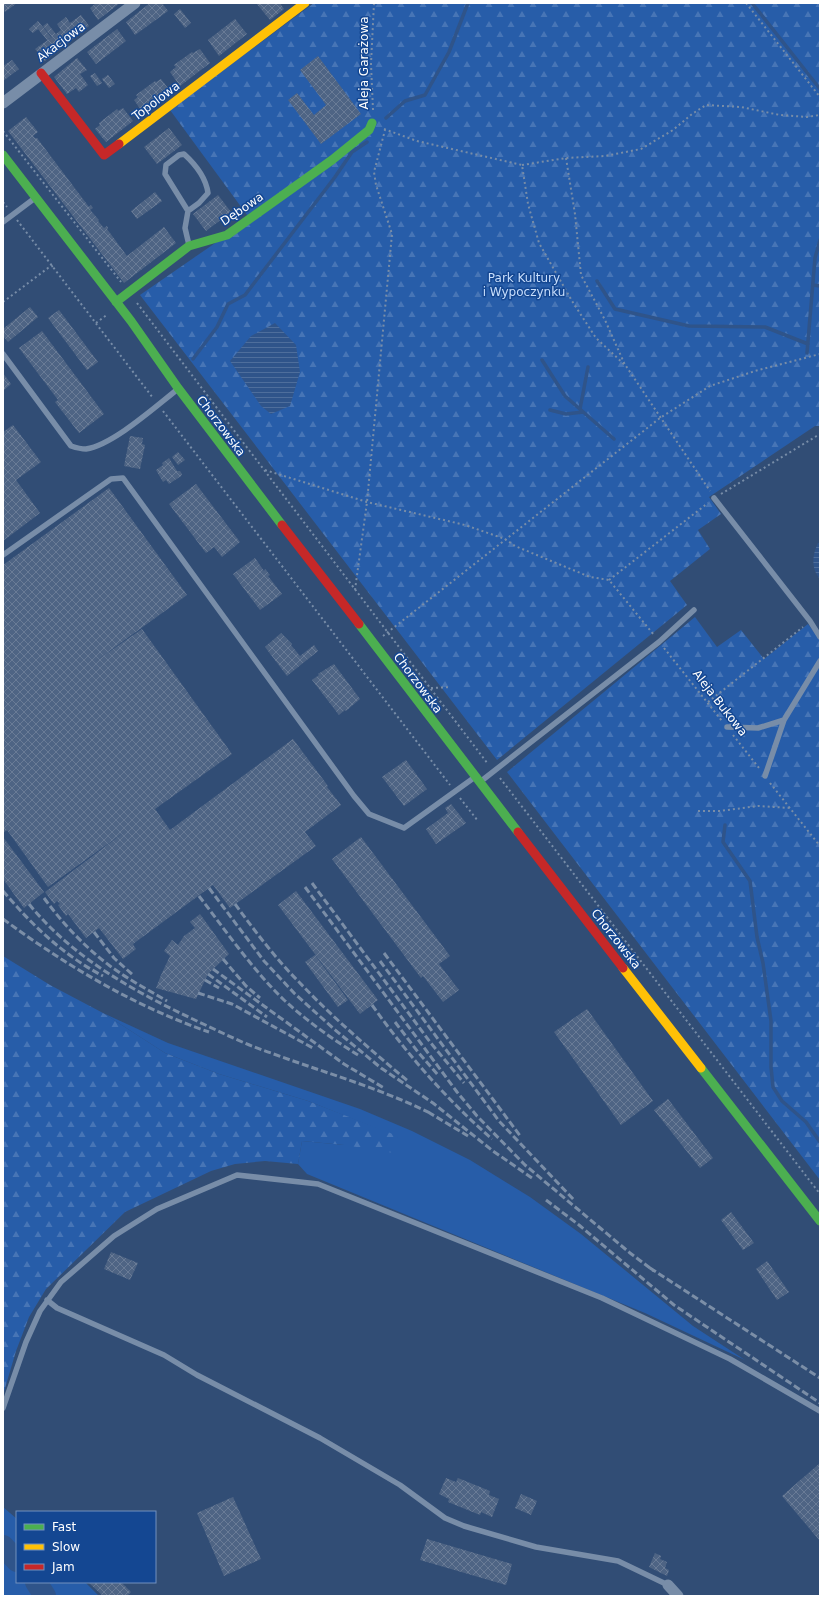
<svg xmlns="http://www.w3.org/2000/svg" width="823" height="1599" font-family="'DejaVu Sans',sans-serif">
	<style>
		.green { fill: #275da9 }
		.forest { fill: url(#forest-firs) }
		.water { fill: url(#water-rules) }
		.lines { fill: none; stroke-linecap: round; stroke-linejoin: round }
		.stream { stroke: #2f548a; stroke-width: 3.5 }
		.river { stroke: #2f548a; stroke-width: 22 }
		.building { fill: url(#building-cross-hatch) }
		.path { stroke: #788da8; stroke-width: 2; stroke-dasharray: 2 3; stroke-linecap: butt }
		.lane { stroke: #788da8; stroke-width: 5.5 }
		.street { stroke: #788da8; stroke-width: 11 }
		.fast { stroke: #4caf50; stroke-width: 9 }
		.slow { stroke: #ffc107; stroke-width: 9 }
		.jam { stroke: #c62828; stroke-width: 9 }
		.rail { stroke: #7b8ea7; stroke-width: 3; stroke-dasharray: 7 3; stroke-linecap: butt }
		.labels { text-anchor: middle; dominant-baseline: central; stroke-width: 3; stroke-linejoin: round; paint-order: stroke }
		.street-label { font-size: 12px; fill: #fff; stroke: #144792 }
		.park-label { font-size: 12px; fill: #c8defc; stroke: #144792 }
	</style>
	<defs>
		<pattern id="forest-firs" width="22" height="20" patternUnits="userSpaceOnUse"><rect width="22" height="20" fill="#275da9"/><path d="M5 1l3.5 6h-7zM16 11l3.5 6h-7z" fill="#4775b6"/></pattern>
		<pattern id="water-rules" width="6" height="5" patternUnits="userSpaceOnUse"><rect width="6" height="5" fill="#2f548a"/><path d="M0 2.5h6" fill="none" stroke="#4e6e9c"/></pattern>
		<pattern id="building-cross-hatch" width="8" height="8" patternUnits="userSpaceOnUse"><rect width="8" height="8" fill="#4e6484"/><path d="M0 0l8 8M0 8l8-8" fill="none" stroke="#697b96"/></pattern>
	</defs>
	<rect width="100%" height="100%" fill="#314d75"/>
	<path class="green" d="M103,1013l65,30 192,66 52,22 58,29 60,37 51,37 112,92 52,34 -100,-47 -338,-139 -9,-10 4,-23 42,4 54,-8 -90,-36 -89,-27 -54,-21z
		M3,1507l14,12v32l-14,-14z
		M3,1557l14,14v11h9l11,14h-34z
		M45,1582h40l14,14h-45z"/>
	<path class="forest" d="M314,3h506v423h-5l-106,71 12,17 -23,16 12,19 -40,32 17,24 -190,155 -357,-465 110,-76 -80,-109z
		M695,617l22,30 24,-17 23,29 44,-35 12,16v540l-313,-408z
		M3,956l47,29 53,28 62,40 54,21 89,27 90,35 -4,17 -50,-8 -42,-4 -4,23 -33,-3 -30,3 -24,7 -86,41 -79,77 -17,28 -13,34 -13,44z"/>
	<path class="water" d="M275,323l21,22 4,27 -10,34 -19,8 -10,-8 -31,-45 21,-25z
		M818,543h2v36c-9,-10 -8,-24 -2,-36z"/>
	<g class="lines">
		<path class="stream" d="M752,3l68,86
			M386,118l19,-17 20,-6 24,-43 19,-49
			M597,281l18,28 74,17 76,1 43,17
			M813,285l7,1
			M807,353l8,-95 5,-18
			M193,359l24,-32 11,-23 17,-9 90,-118 17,-25 15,-10
			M542,360l23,36 49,43
			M580,409l8,-42
			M550,410l16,4 17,-2
			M725,825l-2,17 27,39 7,56 6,26 8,58v46l2,20 9,14 24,21 14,20"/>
		<path class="river" d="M3,1546l14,15
			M36,1582l9,14"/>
	</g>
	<path class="building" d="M3,3h14l-12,9 -2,-4z
		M96,3h24l-22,17 -8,-12z
		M150,3h12l6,8 -33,24 -9,-13z
		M256,3h24l4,6 -14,11z
		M180,9l11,14 -6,5 -11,-14z
		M81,15l8,11 -44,35 -10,-12 17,-12 -9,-11 4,-3 9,11 5,-4 -4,-6 9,-7 4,6z
		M235,19l12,15 -28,22 -11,-16z
		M38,21l13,16 -4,3 -9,-11 -5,4 -4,-4z
		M117,29l9,12 -30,23 -9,-12z
		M200,49l10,14 -30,23 -10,-14 6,-5 -2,-2 18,-13 1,1z
		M318,56l43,58 -40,30 -33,-44 9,-7 17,22 12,-10 -26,-35z
		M77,58l10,12 -7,4 8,11 -9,7 -3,-4 -9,6 -13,-17z
		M12,60l7,9 -16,12v-15z
		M95,73l7,10 -5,3 -7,-10z
		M108,75l7,9 -6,4 -7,-9z
		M161,79l10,13 -27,22 -10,-14 4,-3 -2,-2 19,-14 1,1z
		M123,108l10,13 -27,21 -11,-13 5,-4 -1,-2 18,-14 1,2z
		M26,117l12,15 -5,4 2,2h2l52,69 2,-2 2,3 -3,2 9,10 -1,1 6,7 3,-2 1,2 -1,1 20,27 37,-29 12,16 -52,40 -116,-152z
		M169,128l13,17 -25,19 -13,-17z
		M155,192l7,9 -25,18 -6,-8z
		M218,195l13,17 -25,19 -13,-17z
		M30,307l8,10 -30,25 -5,-6v-7z
		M59,310l39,52 -11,8 -39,-52z
		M42,331l62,83 -25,19 -24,-31 3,-2 -39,-52z
		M3,373l8,11 -8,7z
		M13,425l28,37 -25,18 24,33 -37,28v-109z
		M130,436l13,2 -1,6 3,1 -5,24 -16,-3z
		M178,452l7,8 -7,5 -6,-8z
		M169,458l8,13h3l2,3 -1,2 -12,8 -3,-4 -3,2 -7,-12 7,-5 -1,-2z
		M196,484l44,58 -18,15 -8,-10 -8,6 -37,-49z
		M109,488l78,107 -94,68 49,-34 90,125 -77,55 15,21 123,-91 35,47 -1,1 14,18 -36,27 11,14 -86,62 -17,-23 -80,59 3,5 -13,10 -24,-31 -13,10 -18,-24 -2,2 -8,-11 2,-1 -3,-3 -3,3 -9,-12 82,-62 -79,57 -41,-57 -4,3v-268z
		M255,558l9,13 1,-2 5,6 -2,1 14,18 -22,16 -27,-36z
		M281,633l11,11 -1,1 9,11 14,-11 4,6 -31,25 -22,-29z
		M334,664l26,35 -14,12 -1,-1 -6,5 -27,-35 7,-5 -1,-1z
		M406,760l21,29 -23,17 -22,-29z
		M451,804l15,19 -30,21 -10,-15 22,-16 -3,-5z
		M3,837l41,55 -20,16 -21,-29z
		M361,837l89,119 -11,8 20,26 -16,12 -20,-26 -2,2 -89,-119z
		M296,891l82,109 -18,14 -82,-109z
		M200,914l29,40 -21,20 -12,25 -40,-11 5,-13 9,-19 -6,-5 8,-11 6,5 6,-9 11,-8 -5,-6z
		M315,955l33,45 -10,7 -33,-45z
		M587,1009l66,92 -32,24 -67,-93z
		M668,1099l45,59 -13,10 -46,-58z
		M731,1212l23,31 -11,7 -22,-30z
		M111,1252l27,11 -8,17 -26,-11z
		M767,1261l22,31 -12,8 -21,-31z
		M820,1463v78l-38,-45z
		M446,1478l10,4 2,-4 32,13 -1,4 10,4 -7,18 -11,-5 -1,3 -32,-13 1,-3 -10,-5z
		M521,1494l16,7 -6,14 -16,-7z
		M233,1497l28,62 -37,17 -27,-63z
		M427,1539l85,25 -6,21 -86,-25z
		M655,1553l6,3 -1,3 7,3 -2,6 4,2 -2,6 -18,-9z
		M88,1582h33l10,10 -4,4h-24z"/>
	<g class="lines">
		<path class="path" d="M746,3l74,94
			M373,110l-2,-46 3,-61
			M384,129l33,12 105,24 6,39 11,39 33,58 24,37 30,28 84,125
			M3,131l118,151
			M566,158l9,56 6,61 24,45 20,45
			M522,165l44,-7 39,-2 36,-7 32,-19 19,-16 14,-9 35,2 39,8 27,2 13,-2
			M3,202l4,5
			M17,220l136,178
			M3,302l45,-34 5,-2
			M137,303l351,461
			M96,323l12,-9
			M163,411l287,374
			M265,470l102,32 98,23 40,14 10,7 75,31 19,3 45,55
			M721,494l99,-60
			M609,580l99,-77
			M355,590l12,-88 25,-268 -16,-49 -2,-13 11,-42
			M383,636l277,-218 50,-32 45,-15 65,-17
			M664,648l58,73
			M431,688l20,-1
			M708,702l95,-75
			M733,735l26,33
			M500,778l320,416
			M770,783l50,63
			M460,798l18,23
			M698,811h22l38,-5 32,2"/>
		<path class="lane" d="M188,211l11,-8 9,-10c-2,-15 -13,-29 -24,-39l-5,1 -13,10 -1,9 23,37 -3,17 4,17
			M3,222l32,-24
			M3,354l68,92c6,2 10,3 15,3 27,-4 70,-43 92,-60
			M714,498l96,123 10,16
			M3,555l108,-76 12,-1 231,318 15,18 35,14 71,-51
			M727,727l31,1 26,-8
			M765,776l19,-56 36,-59
			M480,782l179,-140 35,-32
			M47,1300l10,8 107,47 33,20 123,63 80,47 45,33 19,8 72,21 82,14 50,24
			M3,1408l23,-66 14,-31 21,-29 53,-46 43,-27 80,-34 81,9 284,114 128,61 90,52"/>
		<path class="street" d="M3,103l132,-100
			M668,1585l10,11"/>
		<path class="fast" d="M3,155l128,166 47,67 104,137
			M116,302l73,-56 38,-11 105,-75 37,-30 3,-7
			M359,624l159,208
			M701,1068l119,153"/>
		<path class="slow" d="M119,144l186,-141
			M623,968l78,100"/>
		<path class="jam" d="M41,73l63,82 15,-11
			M282,525l77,99
			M518,832l105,136"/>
		<path class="rail" d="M312,883l118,159 34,41
			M305,887l152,205 20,24 48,49 105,88 24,18
			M209,888l55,73 31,33 39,35 47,39 52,35 60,48 39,27
			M3,891c29,34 60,64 100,85
			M199,896c27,35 53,73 85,104 23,21 48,39 74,55
			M44,898c19,26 41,49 66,68 18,13 38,24 57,35
			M29,904c45,55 106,88 170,118 24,11 47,23 72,31 54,20 109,35 161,61
			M235,904c20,27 40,54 64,78 34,36 72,68 110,100
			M3,919c64,47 131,87 206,113
			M94,932l20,26 20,18
			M384,953l137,184
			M223,959l23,27 14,12
			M380,961l119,160 76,80
			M213,969l131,95 40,24
			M208,974l59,43
			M205,980l14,8
			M198,993l34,11 81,44
			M372,1005c35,49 74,94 120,134
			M395,1022l23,30 20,23
			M428,1112l40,24
			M546,1200l33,25 95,80 146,98
			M650,1268l170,110"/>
	</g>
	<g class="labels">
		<g class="street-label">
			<text transform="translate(61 42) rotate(-37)">Akacjowa</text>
			<text transform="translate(364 63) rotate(-90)">Aleja Garażowa</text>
			<text transform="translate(156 101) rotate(-37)">Topolowa</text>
			<text transform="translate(242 209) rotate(-34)">Dębowa</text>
			<text transform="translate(221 426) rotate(53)">Chorzowska</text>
			<text transform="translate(418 683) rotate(53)">Chorzowska</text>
			<text transform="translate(720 703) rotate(52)">Aleja Bukowa</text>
			<text transform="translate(616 939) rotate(52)">Chorzowska</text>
		</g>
		<g class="park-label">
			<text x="524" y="278">Park Kultury<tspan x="524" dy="14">i Wypoczynku</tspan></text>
		</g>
	</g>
	<rect width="823" height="1599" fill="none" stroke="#ffffff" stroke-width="8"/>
	<rect x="16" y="1511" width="140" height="72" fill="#144792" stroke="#7291be"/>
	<rect x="24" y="1524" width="20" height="6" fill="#4caf50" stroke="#7291be"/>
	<text x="52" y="1531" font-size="12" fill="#ffffff">Fast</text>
	<rect x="24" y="1544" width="20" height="6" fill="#ffc107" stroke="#7291be"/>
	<text x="52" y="1551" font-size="12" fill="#ffffff">Slow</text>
	<rect x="24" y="1564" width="20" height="6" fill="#c62828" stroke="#7291be"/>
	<text x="52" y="1571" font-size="12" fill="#ffffff">Jam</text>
</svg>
